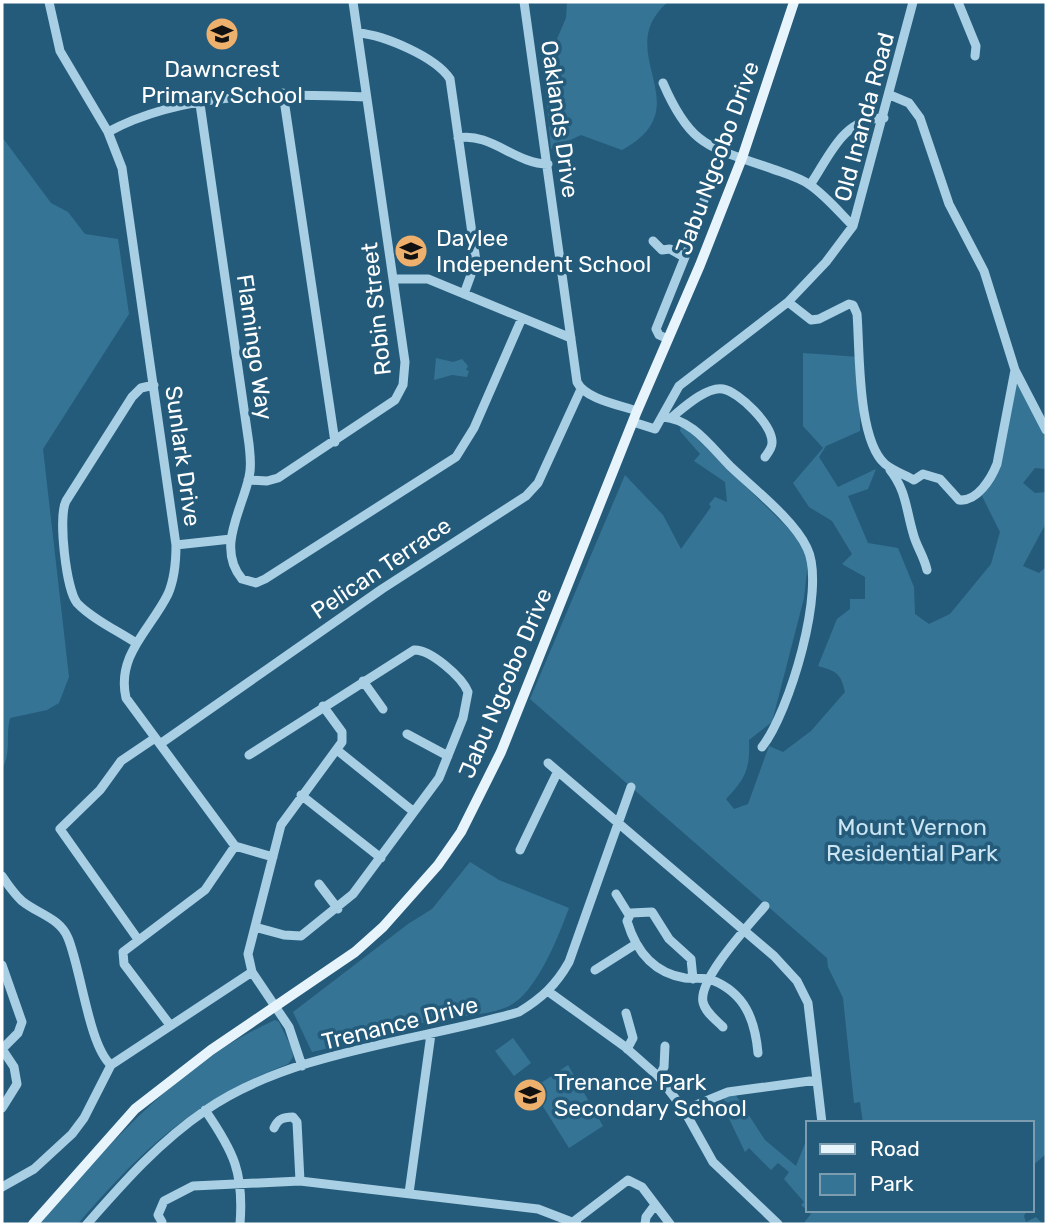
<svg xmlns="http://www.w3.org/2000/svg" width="1048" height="1226" font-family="Rubik,sans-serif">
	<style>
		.green { fill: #367496 }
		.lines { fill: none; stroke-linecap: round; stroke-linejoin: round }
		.minor { stroke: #a8cfe4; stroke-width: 9 }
		.major { stroke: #e8f4fc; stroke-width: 10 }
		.labels { text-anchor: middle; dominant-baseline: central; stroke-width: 7; stroke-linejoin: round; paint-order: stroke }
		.poi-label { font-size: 23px; fill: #fff; stroke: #255b7a; text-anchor: start }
		.street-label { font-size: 23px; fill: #fff; stroke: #255b7a }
		.park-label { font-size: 23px; fill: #cbe5f3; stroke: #255b7a }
	</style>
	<rect width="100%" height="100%" fill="#255b7a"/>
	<path class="green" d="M567,2h101c-59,50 35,104 -46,148l-41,-15 -30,14 -7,-80 22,-51z
		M2,137l49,66 17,9 17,22 33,5 11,75 -86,135 26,228 -10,26 -12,7 -37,8c-5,19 2,33 -8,51z
		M803,353l57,4v74l-34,15 -7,11 19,30 38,-18 -8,20 -20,7 20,47 30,5 16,39 1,27 14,10 21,-10 41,-50 9,-32 -19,-38 16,-22 18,-92 31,57v32l-11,-1 -12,15 12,10 11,-1v31l-23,43 16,7 7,-6v587l-14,12v-43h-169l-3,-21 -6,1 -11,-105 -15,-31 -1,-9 -297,-259 95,-224 38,40 18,34 30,-42 -2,-3 6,-7 12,5 -2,-20 -31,-21 6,-7 -20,-23 1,-8 105,103 12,14 10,21 -4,37 -32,124 -23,18c1,29 -3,38 -23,59l8,10 14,-5 21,-58 14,6 28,-21 34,-39c-4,-19 -9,-21 -27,-26l19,-47 13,-10v-10h15v-22l-23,-13 10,-10 -20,-33 -23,-14 -16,-24 30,-35 -20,-22z
		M436,358l17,4 9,-3 6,7 -2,4 3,1 -2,6 -15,-2 -18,5z
		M470,862l29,18 70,28c-10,27 -33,87 -62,99 -24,10 -59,9 -85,16 -37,10 -73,21 -110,29l-19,-40 115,-88 24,-15z
		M275,1020l4,2 13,27 1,8 -5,7c-91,34 -148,87 -210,160h-39c69,-78 139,-161 236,-204z
		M513,1038l18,25 -17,13 -19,-25z
		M568,1065l35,61 -34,22 -37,-59z
		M735,1094l30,46 31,26 12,-30v74h219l-3,6 2,6 10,-5 7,7h-240l8,-10 -10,-9 3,-3 -20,-23 5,-7 -11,-9 -7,7 -22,-22 -4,4 -22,-46 2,-11z"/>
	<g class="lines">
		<path class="minor" d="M49,2l11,49 48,81 14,36 54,377c0,17 -1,33 -8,49 -17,35 -52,61 -42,104l109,148 38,11
			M524,2l53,380c8,17 43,23 60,29
			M958,2l18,44 -1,10
			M358,33c26,2 78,24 92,46l26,182 -12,33
			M663,83c28,65 47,64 107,85 13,5 29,9 40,17 16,11 30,28 43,41
			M283,93l52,349
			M890,95l19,8 11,15 29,86 35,67 31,99 31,60
			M200,104l49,340c1,11 3,22 0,33 -7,33 -33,71 -7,102l14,4 9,-4 191,-122 18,-29 48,-110
			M108,132c75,-41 175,-39 258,-35
			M458,138c33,-6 57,26 90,26
			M810,185c20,-29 32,-67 74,-67
			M653,241l9,9 8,-1 14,8
			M394,279h34l143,59
			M788,302l23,18 8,-1 30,-15 4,1 4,9c3,37 0,125 28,150 7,6 20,11 29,16l9,-6 17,5 19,21c18,2 32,-21 38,-36l18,-94
			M668,339l-9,-4 -3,-6 37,-92 23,-77 5,-7
			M662,417c29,1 49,30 68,49 23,22 64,54 77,82 20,40 -18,165 -45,199
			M672,417c11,-9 35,-31 51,-28 16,3 50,36 49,54 0,5 -4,10 -7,14
			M633,422l22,7 24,-43 109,-84 38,-40 27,-36 60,-224
			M890,470c16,20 16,39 23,63 3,13 11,23 14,37
			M248,480l19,1 11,-3 117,-78 8,-15 2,-23 -52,-360
			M176,545l55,-6
			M136,643c-18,-12 -44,-24 -59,-40 -11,-14 -19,-86 -11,-102l66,-104 9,-9 13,-3
			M363,681l20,28
			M407,734l41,22
			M160,744l222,-155 144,-93 12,-13 43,-94
			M337,750l77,62
			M249,755l165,-105c16,-1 48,27 54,42l-5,26 -24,60 -86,116 -52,42 -17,-1 -29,-8
			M548,763l226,193 23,25 11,22 14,120
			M301,795l80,63
			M520,850l37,-77
			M2,876c6,9 12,18 20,25 16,13 38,17 46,37 13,31 21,108 43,127
			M319,884l19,25
			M616,894l13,21
			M137,938l-77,-109 40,-39 21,-29 34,-23
			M2,965l20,57 -4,11 -16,16
			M595,970l41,-26
			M693,979l-2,-20 -22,-20 -17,-27 -21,1 -4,8c9,30 26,52 58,57 8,1 19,-1 27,2 33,13 43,40 46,73
			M549,992l75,54 35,31 25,33 29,52 65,62
			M626,1013l7,25 -6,11
			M170,1025l-46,-61 -1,-12 82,-62 30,-44
			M723,1027c-7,-7 -18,-15 -20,-25 -5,-23 47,-78 62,-96
			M2,1049l12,18 3,17 -15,24
			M302,1066l-13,-39 -37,-55 -4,-18 33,-129 61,-83v-10l-19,-26
			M659,1077l5,-10 1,-21
			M205,1110c29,42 39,63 35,114
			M684,1110l44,-18 89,-12
			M274,1128c4,-9 9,-11 19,-11l4,5 3,59
			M2,1187l32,-18 38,-35 12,-16 27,-53 141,-93
			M409,1193l22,-159
			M162,1222l-4,-7 6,-14 29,-15 107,-5 238,28 39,15
			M573,1222l55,-42 14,7 28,37
			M87,1224c37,-42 72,-82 119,-114 85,-59 214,-69 313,-98 23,-14 37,-27 50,-50l62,-175
			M645,1224l1,-7 9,-12"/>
		<path class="major" d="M33,1224l102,-115 76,-59 144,-98 28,-25 55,-62 23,-33 40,-80 136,-341 63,-146 42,-107 52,-156"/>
	</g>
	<defs>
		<symbol id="school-disc" viewBox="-11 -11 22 22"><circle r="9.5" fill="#edb06d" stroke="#255b7a"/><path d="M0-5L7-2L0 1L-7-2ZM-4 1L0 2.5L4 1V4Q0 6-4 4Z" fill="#111"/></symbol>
	</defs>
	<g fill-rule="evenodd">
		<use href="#school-disc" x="203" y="15" width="38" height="38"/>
		<use href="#school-disc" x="392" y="232" width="38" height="38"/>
		<use href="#school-disc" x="511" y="1076" width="38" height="38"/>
	</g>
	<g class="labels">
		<g class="poi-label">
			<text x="222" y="69" text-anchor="middle">Dawncrest<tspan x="222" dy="26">Primary School</tspan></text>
			<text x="436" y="238">Daylee<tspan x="436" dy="26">Independent School</tspan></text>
			<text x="554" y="1082">Trenance Park<tspan x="554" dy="26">Secondary School</tspan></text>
		</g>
		<g class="street-label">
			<text transform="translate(864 117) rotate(-75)">Old Inanda Road</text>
			<text transform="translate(560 119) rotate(82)">Oaklands Drive</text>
			<text transform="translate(717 158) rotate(-70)">Jabu Ngcobo Drive</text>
			<text transform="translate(376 309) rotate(-96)">Robin Street</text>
			<text transform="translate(255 347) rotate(82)">Flamingo Way</text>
			<text transform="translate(183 456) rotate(82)">Sunlark Drive</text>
			<text transform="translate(381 568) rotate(-34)">Pelican Terrace</text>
			<text transform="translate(505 683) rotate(-67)">Jabu Ngcobo Drive</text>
			<text transform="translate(400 1023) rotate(-14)">Trenance Drive</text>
		</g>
		<g class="park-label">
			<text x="912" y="827">Mount Vernon<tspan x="912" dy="26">Residential Park</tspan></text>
		</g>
	</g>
	<rect width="1048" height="1226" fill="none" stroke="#ffffff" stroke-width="7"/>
	<rect x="806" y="1121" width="228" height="91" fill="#255b7a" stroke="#7c9daf" stroke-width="2"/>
	<rect x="820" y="1144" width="35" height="10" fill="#e8f4fc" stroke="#7c9daf" stroke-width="2"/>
	<text x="870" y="1156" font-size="21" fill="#ffffff">Road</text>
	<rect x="820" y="1174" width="35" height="21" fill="#367496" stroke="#7c9daf" stroke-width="2"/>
	<text x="870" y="1191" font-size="21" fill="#ffffff">Park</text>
</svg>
